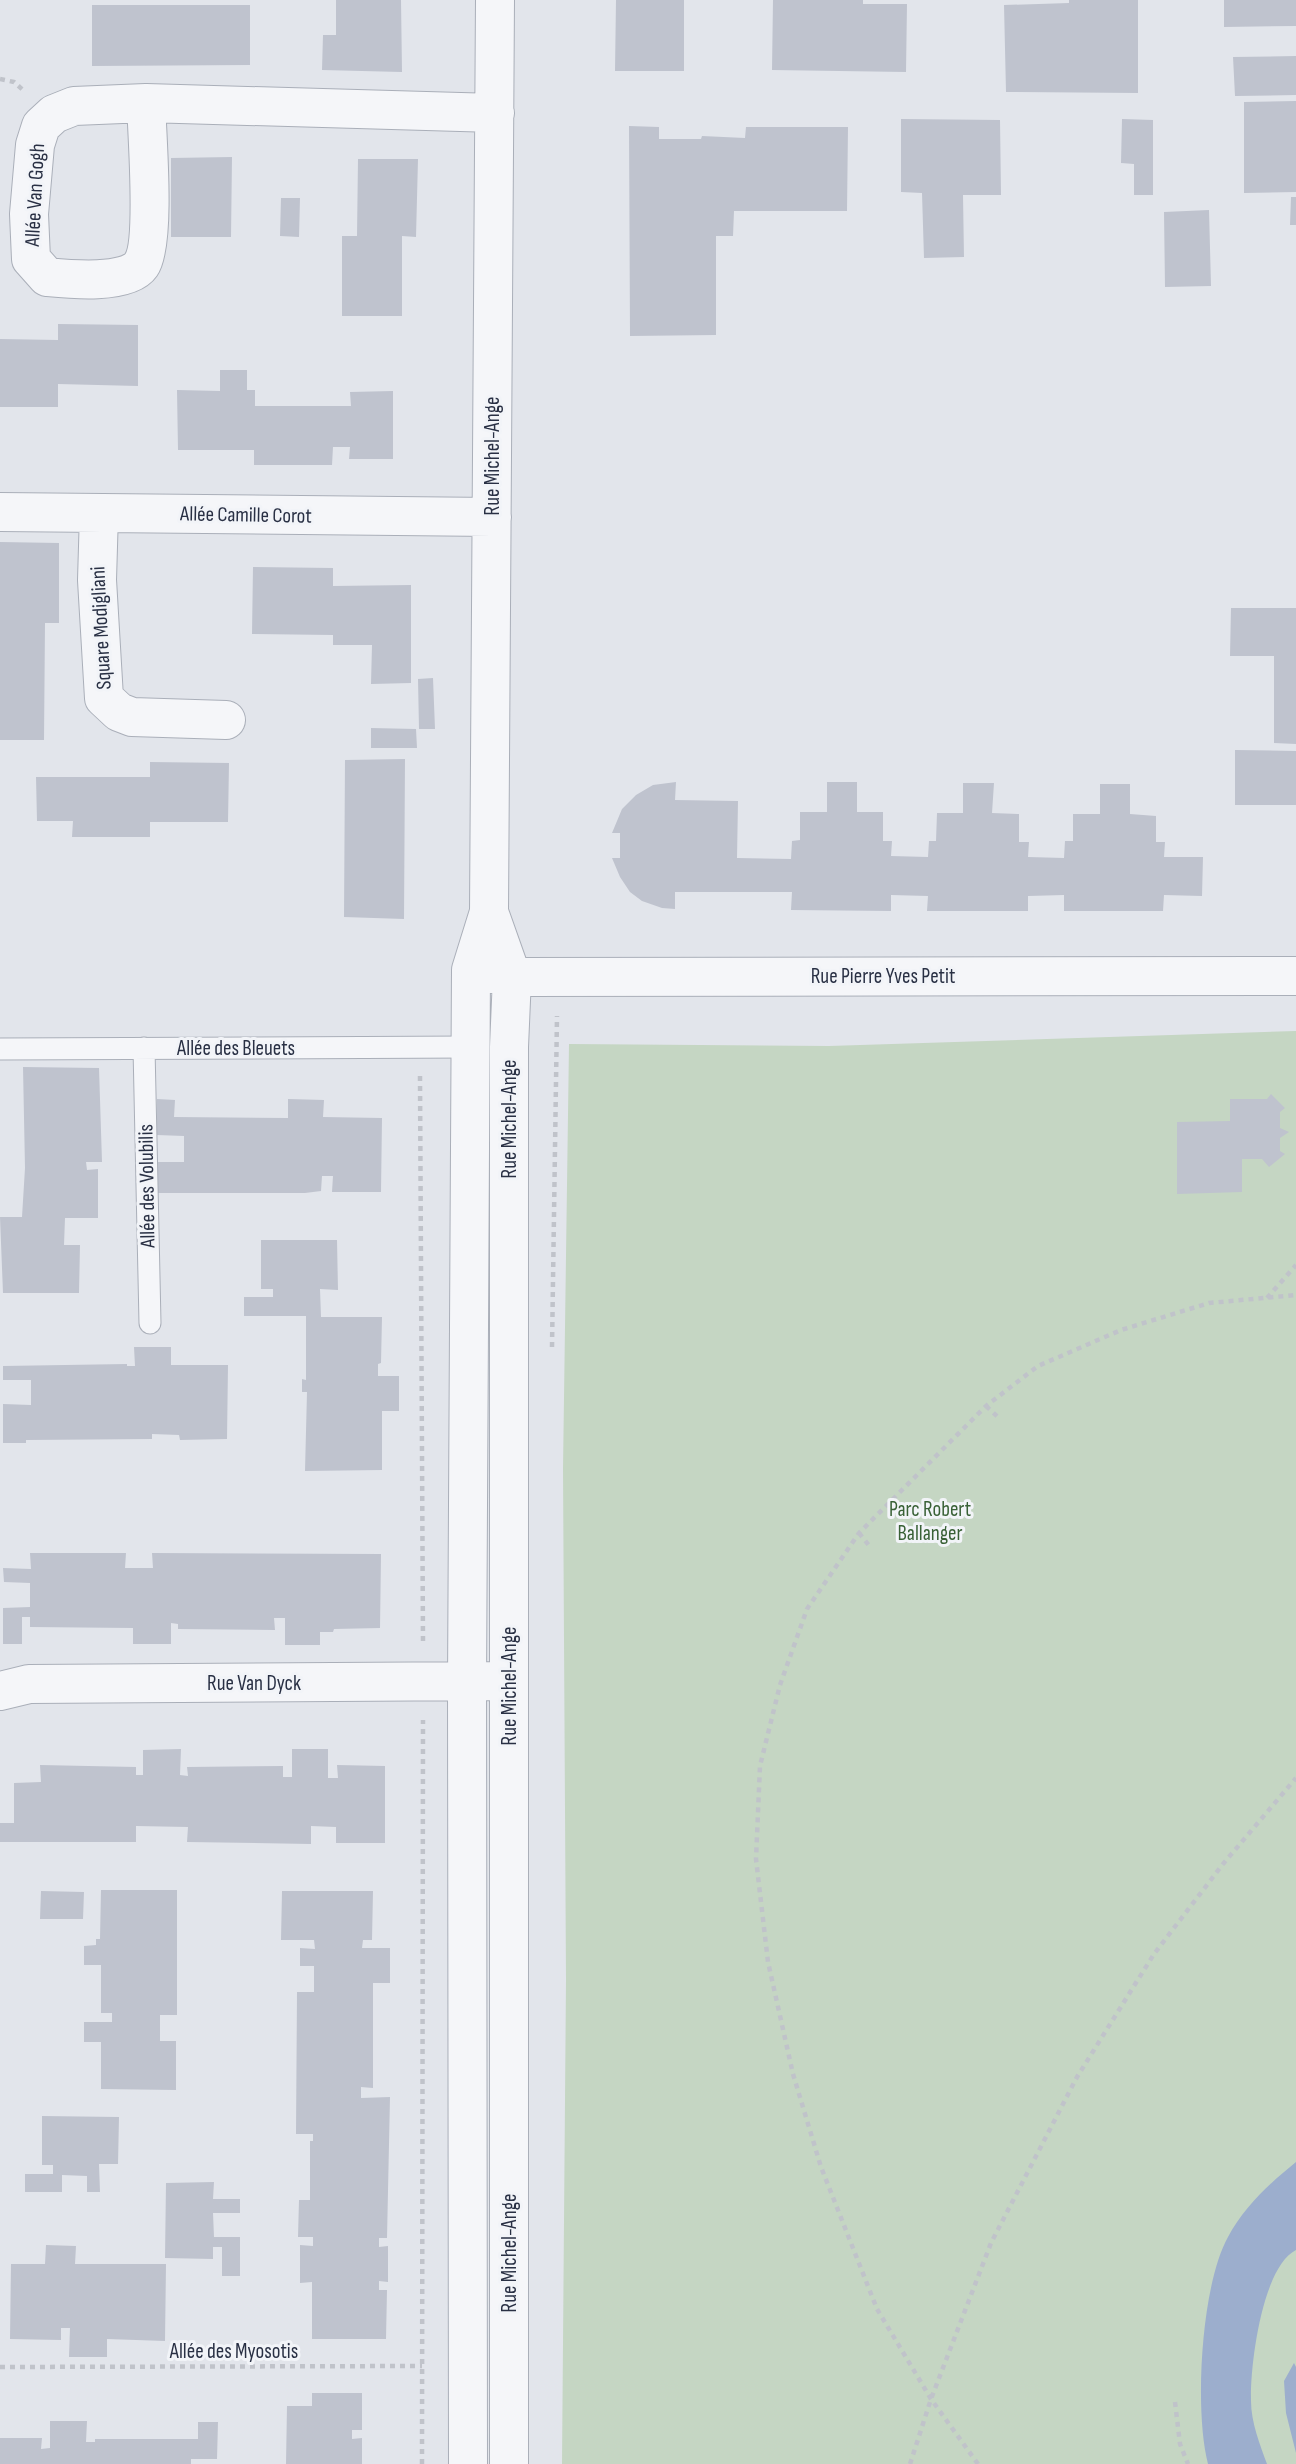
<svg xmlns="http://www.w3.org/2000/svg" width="1296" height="2464" font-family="'Sofia Sans Condensed',sans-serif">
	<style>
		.green { fill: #c5d6c3 }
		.water { fill: #9caecd }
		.building { fill: #bfc3ce }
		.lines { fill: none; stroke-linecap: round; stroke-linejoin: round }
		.service-casing { stroke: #aaafb9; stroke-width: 23 }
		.minor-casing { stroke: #aaafb9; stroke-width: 40 }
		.path { stroke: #c0c3ca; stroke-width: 4.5; stroke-dasharray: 5 5; stroke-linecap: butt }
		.service { stroke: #f5f6f9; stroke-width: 21 }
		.minor { stroke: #f5f6f9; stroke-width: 38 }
		.labels { text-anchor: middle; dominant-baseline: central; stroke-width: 6; stroke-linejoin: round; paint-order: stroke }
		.street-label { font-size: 21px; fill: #293044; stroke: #f2f4f8 }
		.park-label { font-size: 21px; fill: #396136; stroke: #f2f4f8 }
	</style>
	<rect width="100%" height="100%" fill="#e2e5eb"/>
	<path class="green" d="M1296,1031v1433h-734l4,-484 -3,-511 6,-425 260,2z"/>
	<path class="water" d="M1296,2162v88c-34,17 -46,116 -45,151 0,21 9,44 16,63h-59c-14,-53 -7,-179 20,-227 16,-30 42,-54 68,-75z
		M1294,2363l2,4v86l-10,-40 -2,-32z"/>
	<path class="building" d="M336,0h65l1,72 -80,-2 1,-35h13z
		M616,0h68v71h-69z
		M773,0h90v4h44l-1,68 -134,-2z
		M1069,0h69v93l-132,-1 -2,-87 65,-2z
		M1224,0h72v26l-72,1z
		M92,5h158v60l-158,1z
		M1296,56v39l-61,1 -2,-39z
		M1296,101v91l-52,1v-91z
		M901,119l99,1 1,75h-38l1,62 -40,1 -2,-65 -21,-1z
		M1122,119l31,1v75h-19v-31l-13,-1z
		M629,126l30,1v12h42l1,-3 43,2 1,-11h102l-1,84h-113l-1,25h-17v99l-86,1z
		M232,157l-1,80h-60v-79z
		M358,159h60l-2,78 -14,-1v80h-60v-80h15z
		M1291,197h5v28h-6z
		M281,198h19l-1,39 -19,-1z
		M1209,210l2,76 -46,1 -1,-75z
		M58,324l80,1v61l-80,-2v23h-58v-68l58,1z
		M220,370h27v20h8v16h96l-1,-14 43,-1v68h-44l1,-12h-17l-1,18h-78v-15h-76l-1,-60 43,1z
		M0,542l59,1v80h-14l-1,117h-44z
		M253,567l80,1v18l78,-1v98l-40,1 1,-39h-39v-10l-81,-1z
		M1231,608h65v136l-22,-1v-87h-44z
		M433,678l2,51h-16l-1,-50z
		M371,728l45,1 1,19h-46z
		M1235,750l61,1v54h-61z
		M405,759l-1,160 -60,-2 1,-157z
		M150,762l79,1 -1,59h-78v15h-78l1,-16h-36l-1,-44h114z
		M676,782l-1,18 63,1 -1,57 54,1 1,-18 8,-1v-28h27v-30h30v30h26v29h9l-1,15 37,1 1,-16h7l1,-28h26v-30h31l-2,30 27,1v28h10l-1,15 36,1 1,-17h8v-27h27v-30h30v30l26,2v26h9l-1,15h39l-1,39 -38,-1 -1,16h-99v-16l-36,1v15h-101l1,-15 -37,-1v16l-100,-1 1,-18h-117v17l-13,-1 -20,-7 -12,-9 -10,-15 -8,-19h8v-25h-8l10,-24 14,-14 17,-10z
		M23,1067l76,1 3,94h-16l1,8 11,-1v49h-33l-1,27h16l-1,48h-76l-3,-76h22l3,-49z
		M1271,1094l14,14 -5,4v16l9,4 -9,6v13l5,3 -16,13 -7,-8h-20v33l-65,2v-72l53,-1v-22h37z
		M157,1099l18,1 -1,17 114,1v-19l36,1 -1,17 59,1 -1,74h-49l1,-16h-11l-1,15 -16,2h-148l-1,-31h28v-26l-27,-1z
		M261,1240h76l1,50 -18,-1 1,28h61l-1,46 -3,1v12h21v35h-17v59l-77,1 2,-79h-5v-13l4,1v-64h-62v-19h29v-8h-12z
		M134,1347h37v18h57l-1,74 -47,1 -1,-5 -27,-1v5l-126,1v3h-23v-39l28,1v-25h-28v-14l124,-2v2h8z
		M30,1553h96l-1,15h28l-1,-15 229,1 -1,74 -46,1 -1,3h-13v13h-35v-27h-11l1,12 -97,-1v-5l-7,-1v21h-38v-16l-103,-1v-10h-8v27h-19v-36l27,-1v-24l-26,-1 -1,-14 28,1z
		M181,1749l-1,26 8,1 -1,-9 96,-1v11h9v-28h36v29h10l-1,-13 48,1v77h-49v-16l-25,-1v18l-124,-2 1,-15 -52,-1v16h-136v-19h14v-40l27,-1 -1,-17 96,2v8h7v-25z
		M101,1890h76v125h-17v26h16v49l-75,-1v-47h-17v-20h28v-9h-11v-48h-17v-19l12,-1v-6h4z
		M41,1891l43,1 -1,27h-43z
		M282,1891h91l-1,49h-9l-1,8h28v35h-17v105l-12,-1v11l29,-1 -3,141h-8v9l9,-1v36l-9,-1v9h8l-1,49h-74v-57l-12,1v-38l13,1v-9h-15l1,-37h11v-59h3v-7h-17l1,-142h17v-26h-14v-18l15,1 -1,-9h-33z
		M42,2116l77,1 -1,47h-19l1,28h-13v-16l-25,-1v17h-37v-18h28v-9h-11z
		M214,2182l-1,17h27v14h-27l1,24h26v39h-18v-29h-9v12l-48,-1 1,-75z
		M46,2245l30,1 -1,18h91l-1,77 -58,-2v18h-38l1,-29h-9v12l-51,-1 1,-75h34z
		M312,2393h50v37h-10v9l10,-1v26h-76l1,-58h25z
		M50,2421h37l-1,21h9v-3h103v-17h20l-1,37h-26v5h-191v-26h42l-1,11 9,-1z"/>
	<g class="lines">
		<defs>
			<path id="service" d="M144,1048l6,275
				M0,1049l472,-2"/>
			<path id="minor" d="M146,103c1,31 10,141 -5,162 -14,20 -73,14 -94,12l-16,-18 -2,-45 6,-69 6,-19 13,-12 20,-8 72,-3 349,10
				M0,512l492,5
				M99,513l-2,67 7,118 15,14 13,5 94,3
				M489,912l23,65 -3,70v1417
				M486,973l26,4 784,-1
				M0,1691l29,-7 464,-3
				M468,2464l-1,-781 4,-713 18,-58 6,-912"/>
		</defs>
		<use href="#service" class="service-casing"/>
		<use href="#minor" class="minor-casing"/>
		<path class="path" d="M0,79l14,3 9,8
			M420,1076l3,566
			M1267,1298l29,-33
			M552,1347l5,-331
			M986,1406l13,12
			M859,1533l12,15
			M0,2367l422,-1
			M1175,2402l5,42 8,20
			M422,2464l1,-744
			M910,2464l21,-65 60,-156 86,-166 77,-123 69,-90 73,-86
			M978,2464l-47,-65 -54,-90 -56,-142 -28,-93 -25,-112 -12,-103 4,-93 20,-81 27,-76 52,-76 127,-127 52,-40 83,-36 88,-27 87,-8"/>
		<use href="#service" class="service"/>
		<use href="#minor" class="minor"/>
	</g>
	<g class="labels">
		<g class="street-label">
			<text transform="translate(35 195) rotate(-87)">Allée Van Gogh</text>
			<text transform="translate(492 456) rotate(-90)">Rue Michel-Ange</text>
			<text transform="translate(246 515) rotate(1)">Allée Camille Corot</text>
			<text transform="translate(101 628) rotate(-93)">Square Modigliani</text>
			<text x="883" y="976">Rue Pierre Yves Petit</text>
			<text x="236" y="1048">Allée des Bleuets</text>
			<text transform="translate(509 1119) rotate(-90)">Rue Michel-Ange</text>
			<text transform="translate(147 1186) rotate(-91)">Allée des Volubilis</text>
			<text x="254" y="1683">Rue Van Dyck</text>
			<text transform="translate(509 1686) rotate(-90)">Rue Michel-Ange</text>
			<text transform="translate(509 2253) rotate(-90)">Rue Michel-Ange</text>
			<text x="234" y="2351">Allée des Myosotis</text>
		</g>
		<g class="park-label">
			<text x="930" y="1509">Parc Robert<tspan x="930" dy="24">Ballanger</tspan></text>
		</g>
	</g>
</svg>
